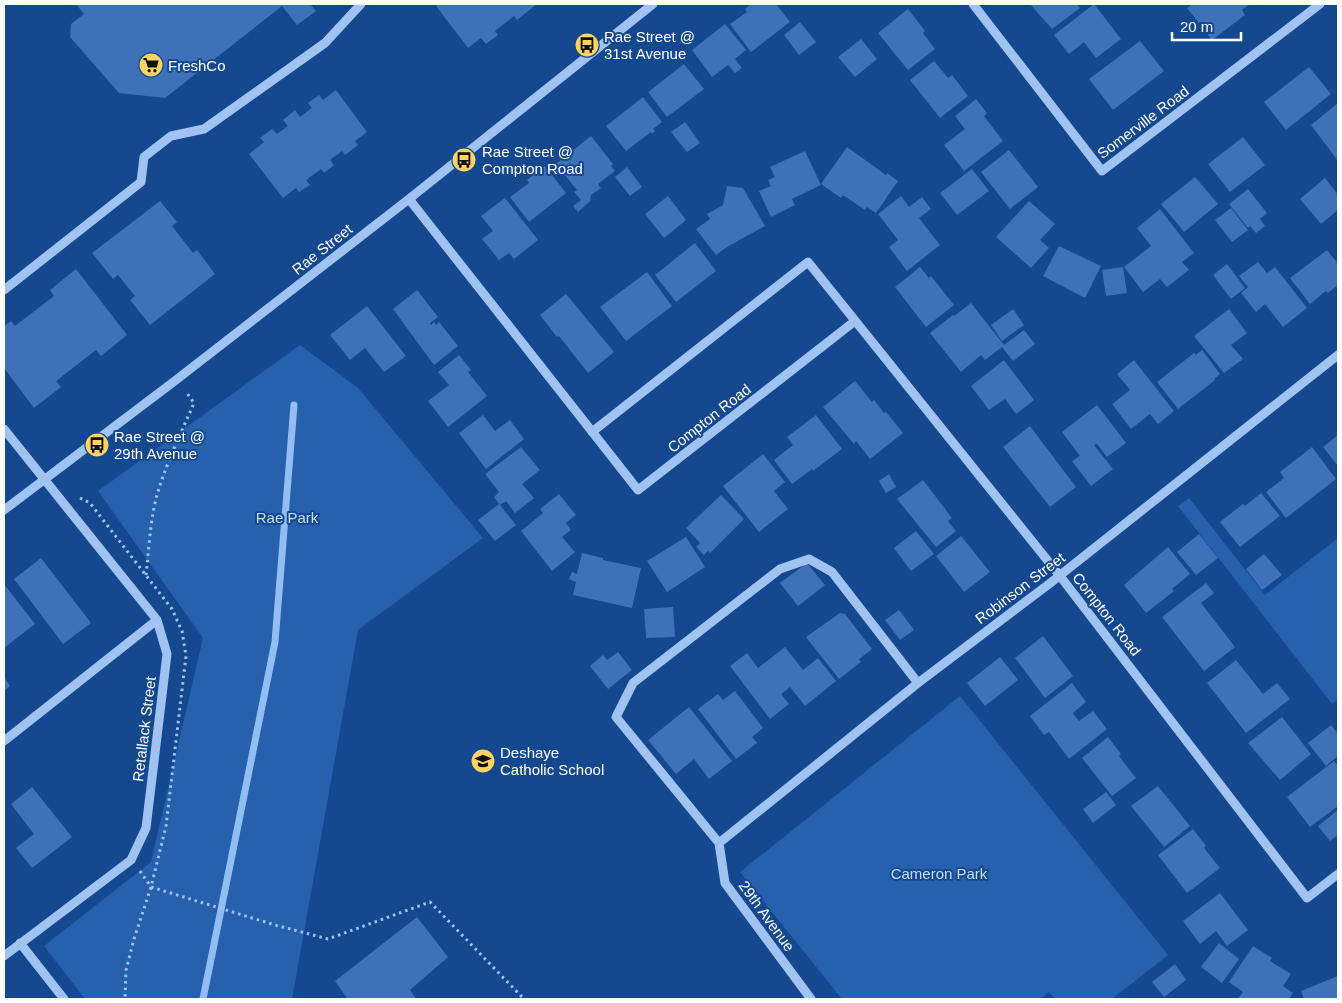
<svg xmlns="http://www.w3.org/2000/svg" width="1342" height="1003" font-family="Helvetica,sans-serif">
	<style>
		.green { fill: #2761ae }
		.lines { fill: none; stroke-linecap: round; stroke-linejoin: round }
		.stream { stroke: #92bef4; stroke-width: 7 }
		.building { fill: #3d71b8 }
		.path { stroke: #a0c3f1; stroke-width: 3; stroke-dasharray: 2.5 4; stroke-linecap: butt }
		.minor { stroke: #a0c3f1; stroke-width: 9 }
		.labels { text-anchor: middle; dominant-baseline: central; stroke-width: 4; stroke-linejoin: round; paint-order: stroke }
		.poi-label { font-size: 15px; fill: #fff; stroke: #14488f; text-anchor: start }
		.street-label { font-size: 15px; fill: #fff; stroke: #14488f }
		.park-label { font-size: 15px; fill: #c7defc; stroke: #14488f }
	</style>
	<rect width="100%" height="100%" fill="#14488f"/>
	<path class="green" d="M300,345l58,43 125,150 -125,92 -66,369h-207l-41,-53 107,-84 52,-224 -105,-147z
		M1189,498l76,97 73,-57v161l-6,5 -154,-198z
		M960,696l208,259 -56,44h-57l-6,-7 -9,7h-198l-102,-127z"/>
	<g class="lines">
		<path class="stream" d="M203,999l72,-357 19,-237"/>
	</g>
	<path class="building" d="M76,4h234l6,7 -19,14 -15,-19 -117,92 -46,-5 -49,-56 1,-13 13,-10z
		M438,4h99l-20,16 -3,-4 -19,15 3,4 -12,9 -5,-6 -13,10 -32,-42z
		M751,4h25l14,18 -39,30 -21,-28 17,-12 -2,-3z
		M1030,4h46l4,4 -28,21z
		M1094,4l27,35 -25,19 -12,-16 -15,12 -15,-19z
		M1193,4h57l-8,6 3,5 -33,25 -25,-32z
		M908,9l17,22 -2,2 12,16 -27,21 -30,-37z
		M800,22l16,20 -17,13 -15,-20z
		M725,24l21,26 -11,9 7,9 -7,5 -7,-8 -16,12 -20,-27z
		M861,39l16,20 -22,18 -17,-20z
		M1140,41l24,30 -51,39 -24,-31z
		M934,61l14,17 4,-3 16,21 -28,22 -30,-38z
		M684,64l20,25 -37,28 -19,-25z
		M1309,67l22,27 -45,36 -22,-28z
		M336,90l31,42 -12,9 3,4 -13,10 -3,-4 -12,9 4,5 -10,8 -3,-4 -15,11 4,5 -11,7 -3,-4 -13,10 -34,-44 15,-12 -4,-4 12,-9 5,5 11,-8 -5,-6 12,-10 5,7 12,-9 -4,-5 11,-8 4,5z
		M643,97l19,25 -9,7 2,2 -3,3 -1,-2 -25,19 -20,-25z
		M976,99l11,14 -3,3 19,25 -39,30 -20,-26 21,-16 -10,-13z
		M1338,103v58l-27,-36z
		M685,122l15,21 -13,9 -16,-20z
		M591,136l22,28 -2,2 4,5 -17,13 3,4 -10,7 -1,6 -12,11 -5,-6 8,-6 -7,-8 3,-2 -21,-26z
		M1243,137l22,28 -35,27 -22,-28z
		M847,147l39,28 1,-2 11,8 -22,32 -9,-6 -2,3 -22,-15 -2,3 -20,-14z
		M1009,150l29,37 -28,22 -29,-37z
		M805,151l16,34 -29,14 3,6 -24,12 -12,-26 12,-5 -3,-6 7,-3 -5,-10z
		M545,166l21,27 -37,29 -19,-25 19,-14 -2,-3z
		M627,167l15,20 -12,9 -15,-19z
		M972,169l17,22 -32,24 -17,-22z
		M1195,177l23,27 -34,28 -23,-28z
		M1325,178l13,17v15l-17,14 -21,-25z
		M727,186l16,2 22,38 -38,21 -11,8 -20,-26 14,-10 -3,-5 16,-9z
		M1248,189l19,24 -7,6 5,7 -9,7 -6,-7 -2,2 -19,-24z
		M668,196l18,24 -22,18 -19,-24z
		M901,196l8,11 13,-10 9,12 -12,9 21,27 -33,26 -18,-24 9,-7 -20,-26z
		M505,198l33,42 -24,19 -5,-6 -10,7 -17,-21 11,-8 -12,-15z
		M160,201l17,21 -5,4 21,27 4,-3 18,24 -65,51 -20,-25 5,-4 -17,-21 -5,4 -21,-26z
		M1029,201l26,23 -15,16 9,8 -18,20 -35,-31z
		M1231,208l17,22 -16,12 -17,-22z
		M1160,209l34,44 -12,9 7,8 -22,17 -7,-8 -17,13 -19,-25 27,-21 -14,-18z
		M695,243l21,28 -40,31 -21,-27z
		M1059,246l42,20 -16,32 -42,-22z
		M1327,250l11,14v21l-10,8 -2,-2 -16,13 -20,-26z
		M1258,262l9,11 8,-6 32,41 -24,19 -18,-23 -9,8 -15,-19 7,-6 -9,-11z
		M1227,264l18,24 -14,11 -18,-24z
		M920,267l9,11 2,-2 23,29 -28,22 -31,-40z
		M1123,267l4,26 -21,3 -4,-26z
		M76,269l51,66 -26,21 -5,-6 -40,31 5,6 -27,21 -30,-40v-42l7,-5 4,5 39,-30 -4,-6z
		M647,272l25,34 -46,35 -26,-34z
		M417,290l21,27 -8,6 1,2 3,-3 2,3 3,-3 19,24 -24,19 -41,-56z
		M566,294l48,58 -26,21 -29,-37 -2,1 -17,-22z
		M971,303l33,42 20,-15 11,14 -22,17 -11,-14 -17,13 -4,-5 -20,17 -31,-39 23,-18 1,1z
		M367,306l39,50 -22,16 -19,-24 -15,12 -20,-25z
		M1013,309l11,16 -22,16 -11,-16z
		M1229,309l18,24 -16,12 12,14 -19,14 -30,-37z
		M1202,350l18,24 -6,5 1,1 -37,29 -21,-27 37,-29 2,2z
		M459,355l12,15 -3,2 19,24 -39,31 -20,-26 21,-16 -11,-13z
		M1004,360l30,40 -18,14 -11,-15 -16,11 -18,-24z
		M1134,360l40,51 -16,13 -8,-10 -19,15 -19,-25 18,-14 -13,-16z
		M855,381l17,21 2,-2 10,13 2,-1 17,21 -33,26 -14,-18 -2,3 -31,-37z
		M1097,405l29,38 -19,14 -10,-13 -3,1 19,24 -22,17 -19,-25 8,-5 -18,-24z
		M483,415l12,16 15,-11 14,19 -38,30 -27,-36z
		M816,415l26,34 -29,22 -1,-2 -20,15 -18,-24 19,-15 -6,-8z
		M1030,426l46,61 -26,20 -47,-60z
		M1338,435v31l-15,-19z
		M521,447l19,23 -18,14 12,14 -19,15 -9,-12 -6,4 16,20 -21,16 -17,-21 21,-16 -5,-7 5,-5 -14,-18z
		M1312,447l24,32 -50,39 -20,-26 18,-14 -4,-6z
		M763,454l22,28 -11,9 14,18 -29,23 -36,-46z
		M889,474l7,13 -10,6 -7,-12z
		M923,480l29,38 -4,3 8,10 -20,16 -39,-48z
		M1261,493l19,23 -40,31 -20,-25 23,-18 2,2z
		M559,494l17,21 -10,8 5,7 -9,7 13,15 -23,19 -31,-40 22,-18 -3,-4z
		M721,495l23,24 -34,34 -2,-2 -4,4 -8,-8 4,-4 -14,-15z
		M916,531l18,23 -23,17 -17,-23z
		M1199,534l19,24 -22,17 -19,-23z
		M961,536l29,36 -26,20 -28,-36z
		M686,537l19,30 -38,25 -20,-31z
		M1168,547l22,27 -18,15 2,2 -28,22 -22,-28z
		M582,553l21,5v2l38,8 -9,40 -59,-13 3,-13 -7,-3 3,-7 5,2z
		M1264,554l18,21 -20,15 -16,-21z
		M41,558l50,65 -28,21 -49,-65z
		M807,563l18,22 -27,21 -18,-23z
		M1206,583l8,10 -13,10 34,44 -31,24 -42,-54z
		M4,584l31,40 -31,24z
		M673,607l2,30 -29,1 -2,-29z
		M899,610l15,20 -14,10 -15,-20z
		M840,613l5,1 27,35 -13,10 2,3 -22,17 -33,-42z
		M1043,636l30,40 -28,22 -30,-40z
		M785,647l18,23 15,-12 18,23 -31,25 -15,-19 -9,7 8,10 -19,15 -40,-53 17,-13 11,15z
		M618,652l14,18 -24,19 -18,-23 13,-11 4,5z
		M1000,657l18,23 -33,26 -18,-23z
		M1236,660l27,34 14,-11 13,16 -44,34 -39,-50z
		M4,677l6,9 -6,5z
		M1072,683l14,19 -13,11 6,8 14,-10 14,18 -38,30 -20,-27 -5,3 -14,-19z
		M735,691l28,37 -11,9 5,6 -21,16 -38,-50 20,-15 5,6z
		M689,707l43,54 -23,18 -15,-20 -18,15 -28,-34z
		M1282,717l29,37 -31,26 -32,-37z
		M1331,725l7,9v22l-12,10 -18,-23z
		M1108,737l13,17 -2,2 17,22 -24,18 -30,-38z
		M1334,761l4,5v40l-28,21 -23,-30z
		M1158,786l32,40 -26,21 -33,-41z
		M32,787l40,50 -40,31 -16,-20 18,-14 -23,-30z
		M1106,792l10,13 -23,18 -10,-14z
		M1338,810v25l-8,6 -12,-15z
		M1193,829l13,17 -2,2 16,20 -33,25 -29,-38z
		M1220,893l28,37 -21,16 -11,-15 -16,13 -17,-23z
		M417,917l31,40 -38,33 6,9h-71l2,-1 -12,-17z
		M1219,943l20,16 -17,24 -21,-16z
		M1253,946l19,12 -2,3 21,13 -8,12 10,7 -4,6h-51l5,-7 -14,-10z
		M1175,964l11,16 -22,17 -12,-15z
		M1338,976v23h-34l-3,-8z"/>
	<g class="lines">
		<path class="path" d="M80,498l10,5 82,106 10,22 4,25 -20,170 -15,61 -17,52 -8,31 -1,29
			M146,575c3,-26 4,-54 11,-80 9,-31 24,-62 37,-92l-8,-11
			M140,871l11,16 124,38 53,14 102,-37 94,97"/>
		<path class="minor" d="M973,4l129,167 218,-167
			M409,199l229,291 217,-169
			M4,290l137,-108 3,-25 27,-21 33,-7 121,-86 36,-39
			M4,429l153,191 10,34 -21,174 -15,32 -127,96
			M592,432l216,-170 252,314 247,322 31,-24
			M4,510l172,-130 233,-181 244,-195
			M4,741l153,-121
			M719,843l199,-160 131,-99 289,-229
			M719,843l-103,-126 17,-34 147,-114 29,-10 23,13 86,111
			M719,843l6,40 86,116
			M20,943l44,56"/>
	</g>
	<defs>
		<symbol id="bus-disc" viewBox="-11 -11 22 22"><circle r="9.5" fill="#ffd460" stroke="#14488f"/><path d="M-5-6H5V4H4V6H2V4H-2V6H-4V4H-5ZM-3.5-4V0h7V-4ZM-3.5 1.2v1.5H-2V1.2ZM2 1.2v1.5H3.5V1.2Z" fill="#111"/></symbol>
		<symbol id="supermarket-disc" viewBox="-11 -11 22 22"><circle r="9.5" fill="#ffd460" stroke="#14488f"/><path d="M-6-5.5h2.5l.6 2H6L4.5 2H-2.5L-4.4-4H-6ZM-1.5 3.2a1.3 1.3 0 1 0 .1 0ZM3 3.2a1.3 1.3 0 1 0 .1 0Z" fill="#111"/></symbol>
		<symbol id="school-disc" viewBox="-11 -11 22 22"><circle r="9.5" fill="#ffd460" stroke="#14488f"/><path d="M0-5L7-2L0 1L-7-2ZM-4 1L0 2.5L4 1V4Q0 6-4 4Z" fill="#111"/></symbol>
	</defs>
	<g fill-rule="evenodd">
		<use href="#bus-disc" x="573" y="31" width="28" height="28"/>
		<use href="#supermarket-disc" x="137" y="51" width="28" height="28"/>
		<use href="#bus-disc" x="450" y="146" width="28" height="28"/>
		<use href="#bus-disc" x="83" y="431" width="28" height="28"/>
		<use href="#school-disc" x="469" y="747" width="28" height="28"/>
	</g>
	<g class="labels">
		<g class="poi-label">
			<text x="604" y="36">Rae Street @<tspan x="604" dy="17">31st Avenue</tspan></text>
			<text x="168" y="65">FreshCo</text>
			<text x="482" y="151">Rae Street @<tspan x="482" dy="17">Compton Road</tspan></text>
			<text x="114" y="436">Rae Street @<tspan x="114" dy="17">29th Avenue</tspan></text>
			<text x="500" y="752">Deshaye<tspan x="500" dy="17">Catholic School</tspan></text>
		</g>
		<g class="street-label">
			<text transform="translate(1143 122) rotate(-37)">Somerville Road</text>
			<text transform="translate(322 249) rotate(-38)">Rae Street</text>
			<text transform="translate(709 418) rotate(-38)">Compton Road</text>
			<text transform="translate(1020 588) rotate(-37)">Robinson Street</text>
			<text transform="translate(1107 614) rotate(52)">Compton Road</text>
			<text transform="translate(144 729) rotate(-83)">Retallack Street</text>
			<text transform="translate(767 916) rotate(54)">29th Avenue</text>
		</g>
		<g class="park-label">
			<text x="287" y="517">Rae Park</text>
			<text x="939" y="873">Cameron Park</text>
		</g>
	</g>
	<rect width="1342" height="1003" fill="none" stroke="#ffffff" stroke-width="10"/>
	<path d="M1172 32v8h69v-8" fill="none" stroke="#ffffff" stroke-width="2.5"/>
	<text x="1180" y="32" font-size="15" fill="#ffffff" stroke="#14488f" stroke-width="4" paint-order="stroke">20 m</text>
</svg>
